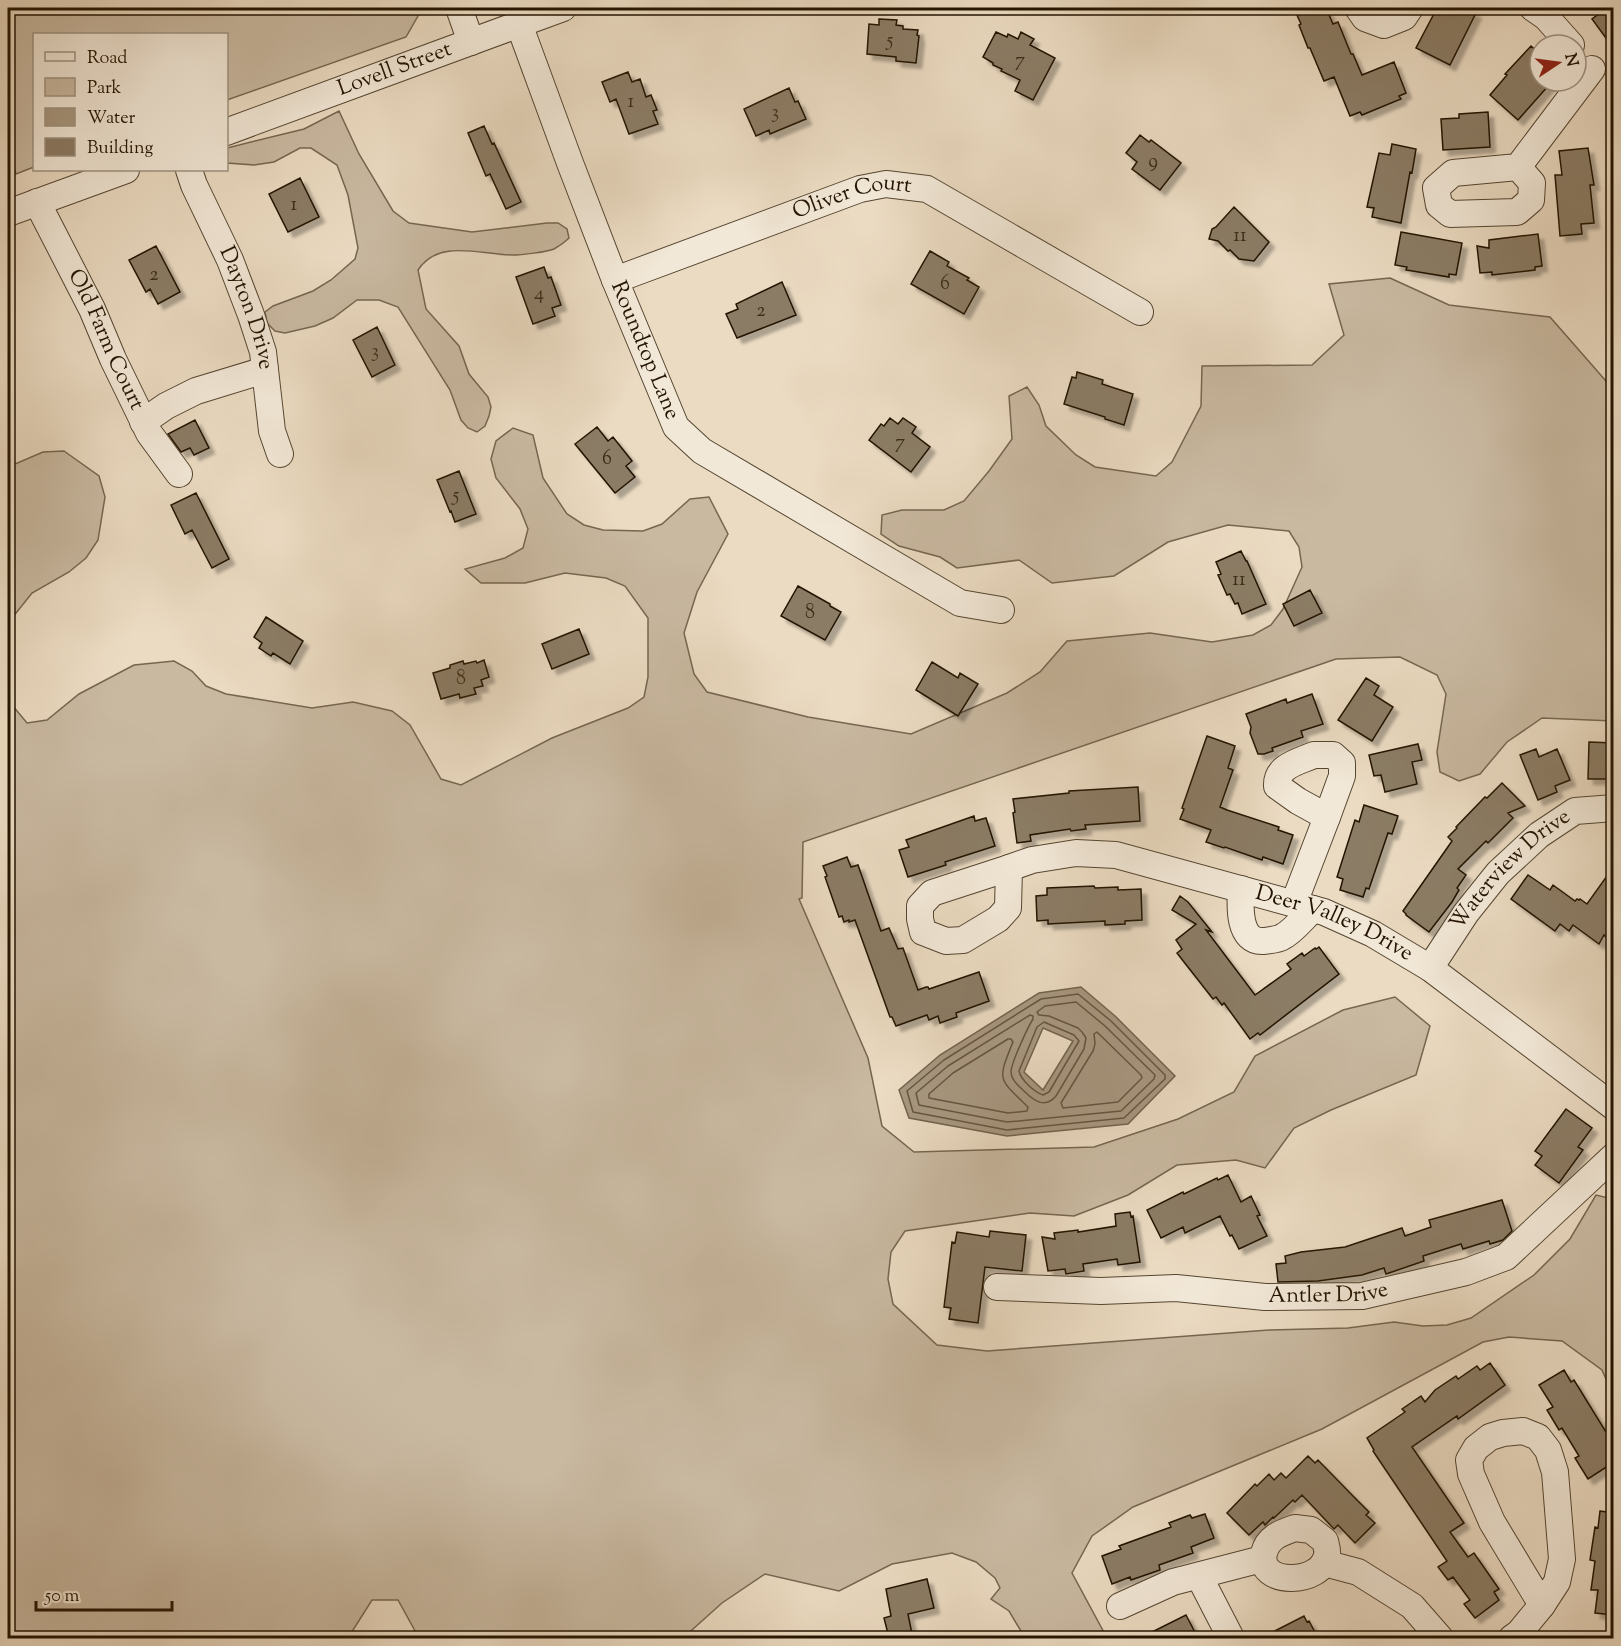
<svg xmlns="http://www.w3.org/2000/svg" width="1621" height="1646" font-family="'Sorts Mill Goudy',serif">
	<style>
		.green { fill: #c9b9a1; stroke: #766651; stroke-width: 1.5 }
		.water { fill: #a79780; stroke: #72634d; stroke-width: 1.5; fill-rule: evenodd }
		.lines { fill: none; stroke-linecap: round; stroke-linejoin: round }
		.shore { stroke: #655640; stroke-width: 1.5 }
		.building { fill: #8b7b65; stroke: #231401; stroke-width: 1.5; filter: url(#shadow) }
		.minor-casing { stroke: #554631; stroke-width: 28 }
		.minor { stroke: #f2e8d7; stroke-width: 26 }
		.labels { text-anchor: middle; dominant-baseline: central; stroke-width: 4.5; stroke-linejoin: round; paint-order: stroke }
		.number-label { font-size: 20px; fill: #3d2e1a }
		.street-label { font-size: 22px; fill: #231401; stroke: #f2e8d7 }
	</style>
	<defs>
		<filter id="shadow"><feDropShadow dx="5.5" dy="5.5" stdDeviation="1.5" flood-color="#0004"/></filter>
	</defs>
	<rect width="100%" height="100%" fill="#ebdbc2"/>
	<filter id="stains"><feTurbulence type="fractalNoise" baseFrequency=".00333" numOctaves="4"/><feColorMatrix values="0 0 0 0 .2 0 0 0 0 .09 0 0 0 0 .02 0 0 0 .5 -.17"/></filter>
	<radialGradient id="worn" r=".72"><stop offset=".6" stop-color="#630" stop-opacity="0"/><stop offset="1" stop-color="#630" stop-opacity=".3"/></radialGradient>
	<path class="green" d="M8,8h407l3,8 -12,21 -179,63 -1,-66h-192v133l-18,7 -8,-25z
		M339,111l20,43 34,57 16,12 63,9 75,-9h11l9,6 2,9c-4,4 -10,8 -15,11 -7,3 -33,6 -41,6 -32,0 -74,-17 -95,15l8,39 33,37 10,28 19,23 3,10 -2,9 -4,10 -8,6 -9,-4 -7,-8 -11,-30 -52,-83 -19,-7h-22l-24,18 -18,8 -30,7 -10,-2 -8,-8 -2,-11 8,-6 40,-15 18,-11 24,-21 3,-11 -10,-53 -11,-30 -26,-17h-11l-26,14 -20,3 -27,-2v-15l77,-19z
		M1390,278l59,27 101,12 63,72v332l-71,-3 -35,24 -27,32 -21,7 -19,-9 -3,-20 9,-58 -9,-19 -37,-18 -64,2 -533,183 -1,56 -3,1 69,159 14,68 32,26 180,-5 84,-28 56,-27 21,-36 88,-46 52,-13 35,29 -14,49 -85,35 -37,18 -29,40 -29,-8 -59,5 -49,30 -54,21 -44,-3 -125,18 -14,21 -3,27 5,25 44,41 50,6 282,-21 79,-2 46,-6 29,4 24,-1 24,-7 63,-43 36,-36 26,-44 17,4v196l-11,-25 -40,-29 -53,-4 -26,5 -161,87 -189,78 -41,29 -20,37 35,65h-82l-16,-27 -18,-12 9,-11 -5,-10 -19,-16 -24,-9 -60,11 -53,27 -74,-17 -43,29 -39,35h-264l-21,-38h-26l-24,38h-340v-938l19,23 20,-3 32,-26 55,-29 40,-4 18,10 14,15 20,8 86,14 41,-6 39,9 18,14 31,54 20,6 91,-47 76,-30 16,-11 4,-20v-59l-23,-32 -19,-8 -41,-5 -40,10h-44l-16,-14 40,-11 18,-10 5,-19 -8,-20 -24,-31 -5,-19 5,-18 17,-13 20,7 10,43 24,36 17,11 19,5 40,1 19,-7 28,-25 19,-2 19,37 -31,58 -13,41 10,41 13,18 101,25 103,17 96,-41 33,-21 27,-31 83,-8 62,9 41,-7 18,-10 12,-16 19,-42 -3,-20 -10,-16 -61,-6 -60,17 -54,34 -62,7 -33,-23 -62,8 -17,-11 -41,-11 -18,-12 1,-19 20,-5h42l20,-9 25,-30 23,-32 -3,-43 18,-9 12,18 7,21 30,29 19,12 61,9 16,-14 29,-56 1,-40 110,-1 32,-30 -15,-51z
		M64,451l35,25 6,21 -7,43 -12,18 -17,14 -37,21 -24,30v-156l35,-15z"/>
	<path class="water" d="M1081,987l34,29 60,60 -47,48 -121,12 -98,-18 -10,-28 41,-35 99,-62zM1043,1028l30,13 -30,49 -19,-18z"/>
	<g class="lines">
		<path class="shore" d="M1078,994l33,27 54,54v4l-41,39 -117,12 -94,-18 -6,-21 37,-31 97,-61z
			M1076,1002l29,24 50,49 -1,4 -33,32 -114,11 -88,-17 -3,-12 32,-27 82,-51 3,1v3c-5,8 -22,44 -22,53 0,8 8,14 13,19 10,10 21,18 32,5l28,-47 2,-11 -4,-6 -4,-4 -29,-12 -10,-1 -2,-3 8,-6z
			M1044,1022l30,13 5,6 -30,51 -6,3c-9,-3 -22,-15 -24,-24l18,-44z
			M1097,1032l44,43 1,3 -24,24 -55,6 -2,-5 32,-52 2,-7 -1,-10z
			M1008,1039h3l2,3c-16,39 -15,36 15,65l-1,4 -19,2 -79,-15v-4l24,-21z"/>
	</g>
	<path class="building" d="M1310,8h16l7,16 5,-2 13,32h2l9,21 32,-13 12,31 -7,3 2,3 -39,16 -2,-3 -10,4 -16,-39 -10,4 -14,-33h-2l-9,-23 2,-1 -5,-11z
		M1437,8h27l12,5 -26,52 -34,-17z
		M1607,8h7v41l-22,-30z
		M879,19l18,1 -1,5 7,1v3l15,1 -1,5 2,1 -3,27 -20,-2v-4l-29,-3 2,-30 10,1z
		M996,32l11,5 1,-3 10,5 3,-7 13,7 -4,6 25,13 -22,42 -18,-9 5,-11 -19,-9 1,-2 -9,-4v-2l-10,-6z
		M1531,46l9,8v27h5l4,4 -31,35 -28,-25 17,-20 -2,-1z
		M628,72l4,10 8,-3 6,18 5,-2 6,15 -4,1 5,13 -29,10 -13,-35 -6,3 -8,-20z
		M789,88l6,14 3,-1 8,18 -36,15 -1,-4 -13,6 -12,-27z
		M1488,112l2,35 -47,3 -2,-31 18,-1v-4z
		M484,126l8,18 2,-1 27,59 -15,7 -16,-35 -4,2 -18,-43z
		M1140,135l9,7 2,-2 30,23 -21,27 -28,-21 5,-7 -11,-9z
		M1392,144l24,5 -4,24 -2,-1 -9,51 -29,-6 2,-9 -7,-1 12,-54 11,2z
		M1588,148l6,37h-4l4,38 -13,1 1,10 -22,2 -5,-61h7l-3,-24z
		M300,178l19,39 -31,15 -19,-38z
		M1234,207l35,35 -15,19 -15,-2 -9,-9 -2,1 -10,-10 -9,-2 3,-10 4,-2z
		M1401,232l61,11 -6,32 -7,-1v3l-43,-7 1,-3 -12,-2z
		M1538,234l4,32 -7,1v3l-43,5v-3l-12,1 -3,-27 12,2v-8z
		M156,246l24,46 -22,12 -8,-15 -4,3 -17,-32z
		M930,251l19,11 -2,4 22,12 -2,2 12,7 -15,27 -53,-30z
		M544,267l4,11 3,-1 10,28 -9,3 3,8 -22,8 -17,-47z
		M782,282l14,33 -59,23 -11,-24 12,-5 -2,-5z
		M377,327l18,38 -23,12 -19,-37z
		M1077,372l26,8 -1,4 31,10 -9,31 -19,-6v-2l-41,-13 8,-27 4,1z
		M890,418l8,6 5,-6 13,9 -4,6 18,14 -19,25 -42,-32 12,-16 3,2z
		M195,420l14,28 -15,7 -4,-7 -9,4 -13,-18z
		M597,427l11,14 5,-4 19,24 -6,5 9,11 -20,16 -40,-49z
		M459,471l17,43 -21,8 -4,-11 -1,1 -13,-32z
		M196,493l33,66 -17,9 -20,-38 -7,4 -14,-29z
		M1241,551l5,10h1l19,43 -24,10 -4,-11 -3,1 -5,-10 -3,1 -9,-20 3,-1 -5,-12z
		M798,586l32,18v2l11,6 -16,28 -44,-24z
		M1310,590l12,23 -28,13 -11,-22z
		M266,617l37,24 -13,23 -17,-11 -2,3 -12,-8 3,-5 -8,-6z
		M579,629l10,25 -37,15 -10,-25z
		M484,660l5,17 -8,3 2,6 -9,2 2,6 -16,4 -1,-4 -18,5 -8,-26 17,-5v-3l13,-4 1,3 12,-3 1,2z
		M932,662l26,16 2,-5 18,11 -20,32 -42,-26z
		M1366,678l13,8 -5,9 19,12 -21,34 -34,-21z
		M1312,694l11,30 -22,7 2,6 -31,11 1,3 -9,3h-6l-8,-21 1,-6 -5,-13 40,-15 1,4z
		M1207,736l28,10 -7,22 5,2 -13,37 7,3 52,17 -1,3 15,5 -10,29 -20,-7 -1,3 -37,-13 -1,1 -18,-6 5,-12 -31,-11 4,-10 -2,-1z
		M1589,742l25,1v36h-26z
		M1418,744l4,16 -10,2 5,22 -32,8 -4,-17 -7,1 -5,-21z
		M1536,749l3,8 18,-8 13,31 -15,6 2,6 -19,8 -18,-45z
		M1502,783l23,23 -17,7 5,5 -25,25 -2,-2 -28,28 8,6 -9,13 2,2 -7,12 -23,30 -23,-17v-1l-3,-3 49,-70 -4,-4 9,-9 -1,-1 29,-30 2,1z
		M1138,787l2,34 -55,4 1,4 -15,2 -1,-2 -40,6 1,6 -14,2 -4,-30 2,-1 -2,-13 56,-6v-2z
		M1364,805l34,11 -6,18 -4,-1 -19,56 -3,-1 -3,9 -23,-7 3,-11 -6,-2 18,-57 4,2z
		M974,816l1,5 11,-3 9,28 -50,16 1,3 -38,12 -9,-27 10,-3 -3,-7z
		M847,857l4,10 7,-2 23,66 8,-3 9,21 5,-1 15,42 8,-3h2l1,2 50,-17 10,29 -33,12 1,4 -17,6 -2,-7 -9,4 -2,-5 -31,11 -4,-9h-2l-35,-97 -6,2v-2l-5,2 -2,-6 -3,1 -14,-40 2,-1 -4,-10z
		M1614,866v60l-8,11 -2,-2 -5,9 -26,-19 -4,6 -9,-7 -5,7 -44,-32 17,-24 22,15 3,-5 22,16 2,-2 2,1 1,-1 7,5z
		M1094,886l1,2 23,-1v3l23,-1 1,31 -17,1v3l-20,1v-4l-57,3v-4l-11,1 -1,-25 11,-1v-7z
		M1180,896l8,6 24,30 -6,-2 49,65 36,-26 -4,-5 15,-11 2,3 11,-8 1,1 3,-2 20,27 -79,61 -2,-2 -8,6 -26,-36 -2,2 -6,-8 -3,2 -36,-46 5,-4 -6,-9 20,-16 -24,-14z
		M1566,1109l26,19 -14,19 5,3 -24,33 -24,-18 7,-9 -7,-5z
		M1228,1175l13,27 10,-6 9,19 -3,1 10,20 -28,13 -7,-14 -2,1 -10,-20 -35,17 -2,-6 -22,11 -14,-28 36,-18 1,2 33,-16 1,2z
		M1502,1200l10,31 -9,9 -13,4 -1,-3 -26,8 -2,-5 -38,12 1,5 -38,13 -2,-6 -22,7 -44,6 -40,1 -2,-18 10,-1 -1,-7 16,-4 44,-5 57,-19 3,8 26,-9 -2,-7z
		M1130,1212l1,5 2,-1 7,46 -22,3 -1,-6 -34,5 1,7 -18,3 -1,-5 -17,2 -6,-34 13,2 -1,-6 24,-3v2l38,-6 -1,-12z
		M990,1231l36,4 -4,36 -37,-4 -7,56 -29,-4 2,-11 -7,-1 8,-65 3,1 2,-11 32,5z
		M1490,1363l15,22 -47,34 -1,-3 -45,31 52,76 -14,9 18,25 6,-4 25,36 -5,3 5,8 -24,18 -11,-14 6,-4 -17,-23 -5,3 -10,-13 9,-6 -74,-110 1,-1 -7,-12 38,-26 -3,-3 19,-13 4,6 10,-12 21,-14 2,3 19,-13 3,4z
		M1564,1370l7,12 3,-2 40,65v17l-26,17 -13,-21 4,-2 -17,-28 -3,2 -12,-20 6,-3 -14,-22z
		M1308,1456l7,7 3,-3 34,35 17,17 -3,3 9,8 -20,20 -17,-18 -4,4 -32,-34 -7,7 -2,-2 -19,18 -1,-1 -8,8 -2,-3 -14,13 -22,-22 28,-29 2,2 12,-12 5,6 7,-7 5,5z
		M1600,1511l14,2v102l-19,-2 3,-23h-7l4,-29 -5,-1 5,-33 3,1z
		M1205,1514l9,24 -23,9 2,6 -34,12 1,5 -29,10 -1,-3 -18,7 -10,-28 19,-7 -2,-3 52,-19 -2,-4 21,-8 2,3z
		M927,1579l7,29 -26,6 4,20 -23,4 -5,-20 7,-2 -5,-27z
		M1186,1615l12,23h-58z
		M1304,1616l3,6 2,-1 9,17h-57z"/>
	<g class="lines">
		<defs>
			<g id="minor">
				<path d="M459,8l12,34"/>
				<path d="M1358,8l7,10 19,7 20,-8 6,-9"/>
				<path d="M1533,8l13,9 25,28"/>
				<path id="s1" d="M519,24l51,139 45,117 61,147 26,24 258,152 41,7"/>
				<path id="s2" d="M226,132l337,-124"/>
				<path d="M1518,167l14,16 -1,17 -14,12 -67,2 -11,-9 -3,-17 17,-15 65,-6 74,-98"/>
				<path id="s3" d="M189,170l5,15 36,75 21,55 12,37 9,79 8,23"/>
				<path id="s4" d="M37,202l55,107 21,50 36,74 30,41"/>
				<path d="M8,213l118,-43"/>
				<path id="s5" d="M615,280l245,-91 26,-5 41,5 213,123"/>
				<path d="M143,422l23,-16 30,-15 69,-21"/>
				<path d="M1314,755h19l9,8v13l-15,41 -29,-16 -21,-15c-1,-20 21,-24 37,-31z"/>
				<path id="s6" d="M1009,868l23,-8 44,-7 40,2 208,57 49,22 57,34 184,139"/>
				<path d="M1009,868l-1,40 -10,11 -35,21 -17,1 -23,-9 -3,-13v-13l12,-13z"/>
				<path d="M1241,889c-1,17 -3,54 23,52 6,-1 13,-1 18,-4 11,-5 22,-20 31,-28"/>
				<path d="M1294,903l33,-86"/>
				<path id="s7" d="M1430,968l36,-55 32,-40 41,-38 36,-24 39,-3"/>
				<path id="s8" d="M997,1287l104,4 75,-3 89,9 97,-1 104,-24 40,-15 108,-101"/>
				<path d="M1523,1431l15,6 10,13 7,22 7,87 -5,23 -15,23 -50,-83 -21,-48 -2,-14 7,-12 14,-11 13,-4z"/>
				<path d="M1295,1528l16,2 14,11c1,4 3,10 2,14 -5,31 -71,31 -63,-2 4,-16 17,-20 31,-25z"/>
				<path d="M1324,1563l34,9 54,34 28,32"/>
				<path d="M1199,1576l32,62"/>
				<path d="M1120,1606l53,-24 89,-23"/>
				<path d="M1512,1638l7,-5 23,-28"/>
			</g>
		</defs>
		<use href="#minor" class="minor-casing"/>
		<use href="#minor" class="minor"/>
	</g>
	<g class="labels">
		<g class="number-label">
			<text x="890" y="41">5</text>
			<text x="1020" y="61">7</text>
			<text x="631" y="102">1</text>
			<text x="775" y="113">3</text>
			<text x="1153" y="162">9</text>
			<text x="294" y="205">1</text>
			<text x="1240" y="236">11</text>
			<text x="154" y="275">2</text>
			<text x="945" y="284">6</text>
			<text x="539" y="294">4</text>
			<text x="761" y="311">2</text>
			<text x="375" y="352">3</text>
			<text x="900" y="443">7</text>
			<text x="607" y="459">6</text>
			<text x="456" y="496">5</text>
			<text x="1239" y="580">11</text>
			<text x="810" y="613">8</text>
			<text x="461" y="679">8</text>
		</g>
		<g class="street-label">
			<text stroke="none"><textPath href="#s2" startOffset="180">Lovell Street</textPath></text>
			<text stroke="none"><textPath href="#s5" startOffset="252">Oliver Court</textPath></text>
			<text stroke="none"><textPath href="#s3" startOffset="150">Dayton Drive</textPath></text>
			<text stroke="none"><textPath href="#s4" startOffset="154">Old Farm Court</textPath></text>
			<text stroke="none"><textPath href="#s1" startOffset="350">Roundtop Lane</textPath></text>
			<text stroke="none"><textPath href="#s7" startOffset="128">Waterview Drive</textPath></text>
			<text stroke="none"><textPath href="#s6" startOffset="338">Deer Valley Drive</textPath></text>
			<text stroke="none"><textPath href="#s8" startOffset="332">Antler Drive</textPath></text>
		</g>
	</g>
	<rect width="1621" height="1646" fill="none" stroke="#ebdbc2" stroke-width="30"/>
	<rect x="9" y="9" width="1603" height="1628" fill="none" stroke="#231401" stroke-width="3"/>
	<rect x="15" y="15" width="1591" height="1616" fill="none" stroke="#231401" stroke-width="1.5"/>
	<rect x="33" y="33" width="195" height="138" fill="#f2e8d7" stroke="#9f9381" stroke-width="1.5"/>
	<rect x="45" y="52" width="30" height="9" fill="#f2e8d7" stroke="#9f9381" stroke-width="1.5"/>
	<text x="87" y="63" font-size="18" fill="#231401">Road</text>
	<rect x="45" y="78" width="30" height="18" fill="#c9b9a1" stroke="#9f9381" stroke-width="1.5"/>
	<text x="87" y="93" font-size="18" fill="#231401">Park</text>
	<rect x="45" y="108" width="30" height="18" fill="#a79780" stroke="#9f9381" stroke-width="1.5"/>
	<text x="87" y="123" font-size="18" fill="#231401">Water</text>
	<rect x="45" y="138" width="30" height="18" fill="#8b7b65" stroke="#9f9381" stroke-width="1.5"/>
	<text x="87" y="153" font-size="18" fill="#231401">Building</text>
	<g transform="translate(1558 63) rotate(77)"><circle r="28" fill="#f2e8d7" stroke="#9f9381" stroke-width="1.5"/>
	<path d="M0-4.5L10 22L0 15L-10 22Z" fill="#8f2418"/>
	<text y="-9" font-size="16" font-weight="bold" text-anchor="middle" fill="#231401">N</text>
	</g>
	<path d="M36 1601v9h136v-9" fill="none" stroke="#231401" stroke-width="3"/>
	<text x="45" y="1601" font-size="18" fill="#231401" stroke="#f2e8d7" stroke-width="4.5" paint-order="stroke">50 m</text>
	<rect width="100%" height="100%" filter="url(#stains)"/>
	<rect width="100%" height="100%" fill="url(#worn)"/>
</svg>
